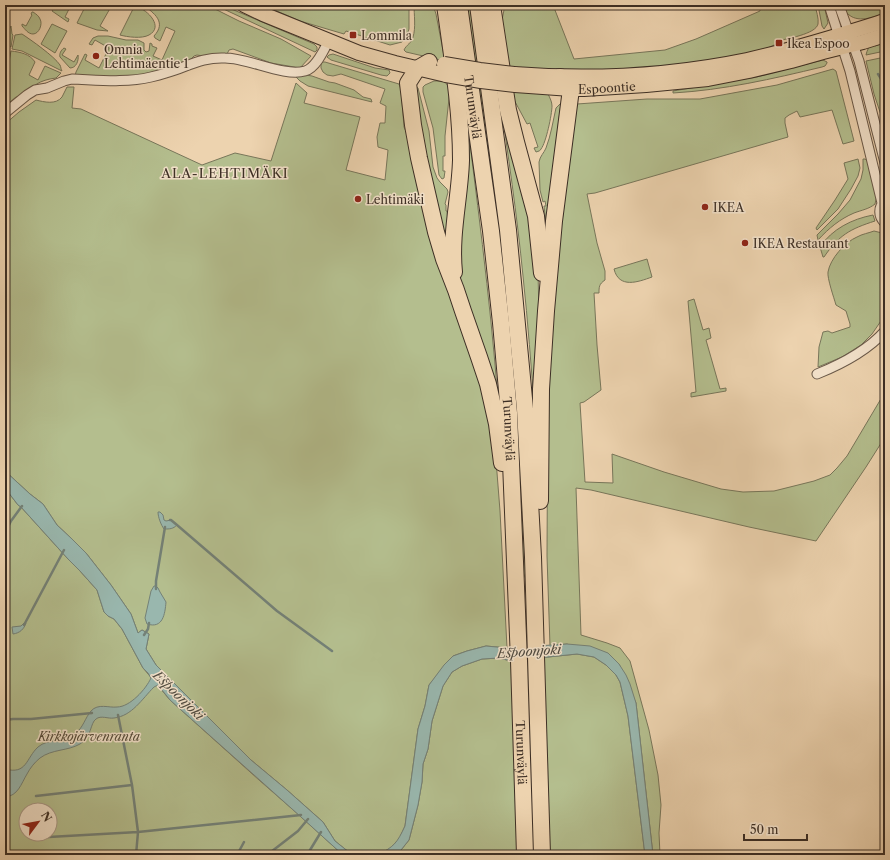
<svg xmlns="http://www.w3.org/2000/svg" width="890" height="860" font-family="'Libre Caslon Text',serif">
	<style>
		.green { fill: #b4be8e; stroke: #78765a; fill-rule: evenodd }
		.water { fill: #99b7ae; stroke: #748177 }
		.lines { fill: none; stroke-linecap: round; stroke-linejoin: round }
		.stream { stroke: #748177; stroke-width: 2.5 }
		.street-casing { stroke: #695848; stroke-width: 11 }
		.primary-casing { stroke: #3d2f25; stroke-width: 16 }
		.highway-casing { stroke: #3d2f25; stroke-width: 18 }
		.street { stroke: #f3e2cb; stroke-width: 9 }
		.primary { stroke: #edd3af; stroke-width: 14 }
		.highway { stroke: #edd3af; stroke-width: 16 }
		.primary-bridge-casing { stroke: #3d2f25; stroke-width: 16; stroke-linecap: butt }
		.primary-bridge { stroke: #edd3af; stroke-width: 14 }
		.poi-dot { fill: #8f2418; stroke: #f3e2cb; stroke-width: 1.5 }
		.labels { text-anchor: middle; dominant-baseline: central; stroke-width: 3; stroke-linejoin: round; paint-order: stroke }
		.poi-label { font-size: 12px; fill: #3d2f25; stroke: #f3e2cb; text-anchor: start }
		.street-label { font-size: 12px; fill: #3d2f25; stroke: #f3e2cb }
		.park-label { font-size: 12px; font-style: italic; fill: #554c3a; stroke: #f3e2cb }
		.neighbourhood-label { font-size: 13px; letter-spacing: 1px; fill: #3d2f25; stroke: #f3e2cb }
		.water-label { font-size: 13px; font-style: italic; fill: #4f4a40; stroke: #f3e2cb }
	</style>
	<rect width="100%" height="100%" fill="#edd3af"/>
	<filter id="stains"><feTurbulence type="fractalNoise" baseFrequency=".005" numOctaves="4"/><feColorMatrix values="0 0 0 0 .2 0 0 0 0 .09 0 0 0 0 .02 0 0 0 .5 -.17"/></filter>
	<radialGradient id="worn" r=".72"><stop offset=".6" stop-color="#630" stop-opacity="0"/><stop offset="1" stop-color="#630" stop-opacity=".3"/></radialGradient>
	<path class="green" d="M56,5h15l-6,12 4,2 -1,3 -16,-11z
		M86,5h26l-12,21 8,5 -11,-1 -20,-7z
		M143,5h64l32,16 42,18 30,17 -11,12 -29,-5 -38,-14 -4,1 -2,4 -24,2 -6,-1 -3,1 -3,3 -1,4 -52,13 -43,1 -20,-1 1,-4 9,-18 2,1 -2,5 14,8 10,-20 -14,-8 -3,5 -3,-1 4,-6 5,-2h10l18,4h12l6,3v7l2,2 3,-1 1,-8 2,1v2l5,2 -4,8 9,4 13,-29 -9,-4 -6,14 -5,-3 -1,-2c13,-14 0,-23 -11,-31z
		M215,5h7l92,39 3,3v3l-2,2z
		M263,5h146v24l-2,7 -5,6 -12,3 -44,-14 -2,3 -44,-13z
		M414,5h19l3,9 9,47 -39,-9 -2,-2c2,-5 8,-7 9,-13 3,-9 1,-23 1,-32z
		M467,5h6l8,62 -6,-1z
		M505,5h48l21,54 91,-9 31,-11 64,-28v-6h55c1,6 4,13 3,19 -2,10 -32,15 -41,17l1,2 -8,4 -11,4 -27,7 -104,13h-121l-5,-51z
		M818,5h6l4,18 -4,6 -2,-3z
		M842,5h43v8c-11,4 -28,11 -38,0 -2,-2 -3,-5 -5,-8z
		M137,7c11,3 27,20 12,28 -7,4 -22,2 -29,0l13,-26z
		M32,12h1c3,2 6,4 7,7 3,5 -1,15 -7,15 -5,0 -8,-5 -11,-8v-2l4,2 6,-11 -1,-1z
		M52,24l15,7 -12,22 -14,-9z
		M11,26l1,8 1,1 -2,12 -6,-2v-8z
		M22,34c9,6 32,22 38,31 1,2 1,5 2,6l-40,-20 -10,-2 3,-14z
		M885,43v8l-19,4c1,-5 3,-9 7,-11l2,2z
		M64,48l2,1 -4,6 12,7 4,-7c1,6 -2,13 -8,13l-10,-11c-1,-3 1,-7 4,-9z
		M11,51c9,1 19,3 24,11l-6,13 9,5 7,-14 16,7 -5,5c-17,2 -23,8 -36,19h-4l-11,9v-32l2,-2z
		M333,54l42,14 14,2 1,3 -3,3 -6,-1 -50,-15 -4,-3 2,-2z
		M885,57v70l-11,-33 -8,-33z
		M823,60l4,2v1l-2,3 -3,1c-50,12 -98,23 -149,26v-2l83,-14z
		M322,62h3l74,22 2,5 3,38 6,14 76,262 10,57 4,51 7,137 -21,-2 -19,5 -14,5 -24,29 -4,21 -7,23 -13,97 -6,13 -10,11 -12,5h-22l-5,-2 -15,-12 -12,-19 -36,-32 -36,-30 -95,-95 -10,-16 3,-15 -7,-4 -4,3 -7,-19 -20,-29 -25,-32 -14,-14 -15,-14 -14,-21 -13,-10 -25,-23v-347l14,-12 17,-12c8,2 20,5 26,-3 2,-3 3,-7 5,-10h7l-2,21 9,1 121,56 33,-12 36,8 25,-78 11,10 -3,10 56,14 -14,53 39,10 3,-30 -10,-3 -1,-10 3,-14h5l1,-17 -6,-3 5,-14 -44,-15 -8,2 -6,-1 -4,-3 -2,-4v-3z
		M833,69l3,2 18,70 -11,3 -11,-34 -32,7 -3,-6 -8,4 -4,3v5l3,14 -193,56 -8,1 10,49 8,28v9c-6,4 -6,7 -6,13h-5l3,52 4,45 -17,12 -4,1 5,79 28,1 -1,-29 52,18 57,17 22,3 31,-1 40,-10 16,-6 7,-7 10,-12 38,-64v45l-19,30 -50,74 -67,-14 -158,-37 -15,-2 5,147 26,8 13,5 10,13 19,69 9,45 3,30 -2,28 1,22h-7l-17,-152 -17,-39 -52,-20 -17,2 -3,-90 1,-189 7,-91 22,-172 70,-5h53l77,-14z
		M300,74l12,2 17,6 6,1 19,7 9,7 8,2 1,3 -64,-16 -8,-5 -4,-4v-2z
		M434,81c9,0 11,-1 16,8l-5,47v20h-2v15h2l-1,7 -2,1 -3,-4 -6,-47 -10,-36v-5l2,-2z
		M415,86l3,2 11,43 4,36 4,11 3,4 7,7 1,3 -3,12 1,1v6h1l2,21 -1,16 -30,-124z
		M477,87l7,1 27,213 16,268 -4,11z
		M463,89c13,104 27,207 35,311l-37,-117 -3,-23z
		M511,91l37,3c2,4 4,8 4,12 0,8 -6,37 -11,43 -1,2 -2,2 -5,3l-2,-4 4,-1 -8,-24 -3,1 -15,-28z
		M499,92l29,113 10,66 1,46 -4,96c-4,-46 -7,-91 -12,-137 -6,-61 -15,-122 -24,-184z
		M561,103l-15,120 -2,-17h2l-1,-5 -2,1 -3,-12 -1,-28c1,-6 5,-9 7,-14 5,-13 7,-27 10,-40z
		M858,159l2,9 -2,8 -7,13 -13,20 -21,21 -1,-2 19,-28 13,-21 -4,-16z
		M863,159h2l3,2 9,34 -2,9c-6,5 -13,6 -21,9 -14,6 -25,15 -36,27l-1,-5 21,-21 12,-14 11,-21 2,-9z
		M873,215l2,6c-25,8 -36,14 -51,36h-1l-3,-10c12,-18 32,-28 53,-32z
		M874,231l8,2 3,7v73l-2,5 -11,16 -11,11 -19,12 -24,10 1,-20 4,-15 5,-1 4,2 18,-6v-3l-4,-13 -10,-6c-2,-7 -9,-27 -8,-33 2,-13 17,-30 29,-35 5,-3 12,-4 17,-6z
		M647,259l5,18c-14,5 -33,12 -38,-8z
		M694,299l9,31 6,-2 2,10 -5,2 14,49 6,-1v3l-35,6v-4l5,-1 -8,-91z
		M5,488l13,17 3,2 47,52 12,12 17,19 7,22 4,4 6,3 8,10 21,39 27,32 89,80 40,35 44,40h-338zM26,810h24v24h-24z
		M577,654l17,3 12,8 10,10 4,7 8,34 17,139h-248l12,-15 9,-35 4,-23 1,-18 5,-15 4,-28 11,-35 9,-14 10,-6 20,-7 17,-1 8,2 41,-3z"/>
	<path class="water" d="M5,471l25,23 13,10 14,21 15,14 14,14 25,32 20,29 7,19 4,-3 7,4 -3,15 10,16 95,95 36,30 36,32 12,19 15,12 5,2h-12c-57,-52 -115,-103 -173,-155l-12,-15 -4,2c-12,12 -22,29 -40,31 -6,1 -13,-3 -18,1 -6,4 -4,18 -16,25 -12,7 -28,5 -40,14 -5,4 -10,10 -13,16 -6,10 -9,22 -22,23v-28c22,6 21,-11 33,-22 10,-9 27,-4 37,-13 8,-6 10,-16 16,-23 7,-8 18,-3 26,-4 13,0 29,-18 34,-29l-3,-5 -5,-5 -21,-39 -8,-10 -6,-3 -4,-4 -7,-22 -17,-19 -12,-12 -47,-52 -3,-2 -13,-17z
		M158,512h2l3,3 1,5 2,1 5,-1 6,5c-4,4 -7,4 -13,4 -3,-4 -6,-12 -6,-17z
		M154,586h2l2,2 2,4 6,10c-1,12 -3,27 -19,22l-2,-6 6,-27z
		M24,623h2c-2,6 -6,10 -13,11l-1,-7 9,-1z
		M567,644l23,2 18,7 11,11 7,11 4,9 6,19 17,152h-8l-17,-139 -8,-34 -4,-7 -10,-10 -12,-8 -17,-3 -29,3 -41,3 -8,-2 -17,1 -20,7 -10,6 -9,14 -11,35 -4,28 -5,15 -1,18 -4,23 -9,35 -12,15h-20c17,-8 20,-12 28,-29l13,-97 7,-23 4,-21 15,-20 9,-9 14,-5 19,-5 21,2z"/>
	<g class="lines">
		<path class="stream" d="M878,74l7,11
			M170,520h1l6,5 100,86 55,40
			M5,533l6,-12 11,-15
			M156,589v-8l9,-54
			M24,625l40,-75
			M144,635l4,-6 1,-6
			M118,715l14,70 6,47 -2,23
			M5,720l8,-1h18l61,-6
			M36,796l96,-11
			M31,838l107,-6 163,-17
			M237,855l7,-13
			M267,855l31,-24 10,-12
			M307,855l14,-23"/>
		<defs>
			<path id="street" d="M829,5l21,66 32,132
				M839,5l20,56 26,102
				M5,113l22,-18 8,-5 12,-2 17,-7 8,-2c27,1 54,4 79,-2 8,-2 16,-4 24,-7 17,-6 31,-13 50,-12 24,0 58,19 80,13 11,-3 19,-21 24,-31
				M885,201c-7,6 -7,15 0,22
				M817,374c25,-10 50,-23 68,-43"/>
			<g id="primary">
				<path d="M244,5l19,9 96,39 36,10 51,12"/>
				<path d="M514,74c79,6 155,2 233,-14 46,-10 93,-25 138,-39"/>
				<path id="s1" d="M515,85l56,4h13l62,-4 62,-6 41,-8 42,-10 32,-9 40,-10 22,-7"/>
			</g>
			<g id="highway">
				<path d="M445,5c7,51 16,103 16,155 -1,37 -11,74 -7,112"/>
				<path id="s2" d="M459,5l32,226 10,92 8,90 10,248 6,194"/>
				<path d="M478,5l30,225 17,179 8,148 9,298"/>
				<path d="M492,5l16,105 8,32 20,74 6,57"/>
				<path d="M429,62l-12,7 -9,14 5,42 6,33 17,74 8,27 12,31 7,21 16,46 9,27 9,40 5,39"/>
				<path d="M540,501l1,-112 5,-78 8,-90 17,-132 -11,-12"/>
			</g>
		</defs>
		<use href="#street" class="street-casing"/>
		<use href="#primary" class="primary-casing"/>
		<use href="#highway" class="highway-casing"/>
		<use href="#street" class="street"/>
		<use href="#primary" class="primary"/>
		<use href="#highway" class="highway"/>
		<defs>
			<path id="primary-bridge" d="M444,64l36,6 34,4
				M446,75l35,6 34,4"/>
		</defs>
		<use href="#primary-bridge" class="primary-bridge-casing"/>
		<use href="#primary-bridge" class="primary-bridge"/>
	</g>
	<g class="poi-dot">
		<rect x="349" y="31" width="8" height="8" rx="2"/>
		<rect x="775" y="39" width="8" height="8" rx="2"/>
		<circle cx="96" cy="56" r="4"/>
		<circle cx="358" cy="199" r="4"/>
		<circle cx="705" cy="207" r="4"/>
		<circle cx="745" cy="243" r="4"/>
	</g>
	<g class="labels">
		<g class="poi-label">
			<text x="361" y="35">Lommila</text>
			<text x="787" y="43">Ikea Espoo</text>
			<text x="104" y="49">Omnia<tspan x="104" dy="14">Lehtimäentie 1</tspan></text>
			<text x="366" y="199">Lehtimäki</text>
			<text x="713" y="207">IKEA</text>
			<text x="753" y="243">IKEA Restaurant</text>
		</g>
		<g class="street-label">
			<text stroke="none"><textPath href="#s1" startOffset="92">Espoontie</textPath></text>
			<text stroke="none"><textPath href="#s2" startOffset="103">Turunväylä</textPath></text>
			<text stroke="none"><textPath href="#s2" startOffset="427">Turunväylä</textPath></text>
			<text stroke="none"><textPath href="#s2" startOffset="751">Turunväylä</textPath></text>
		</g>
		<g class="park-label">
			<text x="89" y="736">Kirkkojärvenranta</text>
		</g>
		<g class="neighbourhood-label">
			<text x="225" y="173">ALA-LEHTIMÄKI</text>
		</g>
		<g class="water-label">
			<text transform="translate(529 651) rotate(-4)">Espoonjoki</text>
			<text transform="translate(179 695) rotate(44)">Espoonjoki</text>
		</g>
	</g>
	<rect width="890" height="860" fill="none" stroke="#edd3af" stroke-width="20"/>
	<rect x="6" y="6" width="878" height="848" fill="none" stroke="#3d2f25" stroke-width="2"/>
	<rect x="10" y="10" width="870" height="840" fill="none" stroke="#3d2f25"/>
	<g transform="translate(38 822) rotate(58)"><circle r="19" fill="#f3e2cb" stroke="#aa9a89"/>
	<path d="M0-3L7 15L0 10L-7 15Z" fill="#8f2418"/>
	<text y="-6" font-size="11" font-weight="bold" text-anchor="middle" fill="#3d2f25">N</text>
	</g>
	<path d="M744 834v6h63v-6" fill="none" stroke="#3d2f25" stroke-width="2"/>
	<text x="750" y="834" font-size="12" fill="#3d2f25" stroke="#f3e2cb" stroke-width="3" paint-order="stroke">50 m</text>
	<rect width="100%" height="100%" filter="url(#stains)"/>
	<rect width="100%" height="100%" fill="url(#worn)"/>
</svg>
